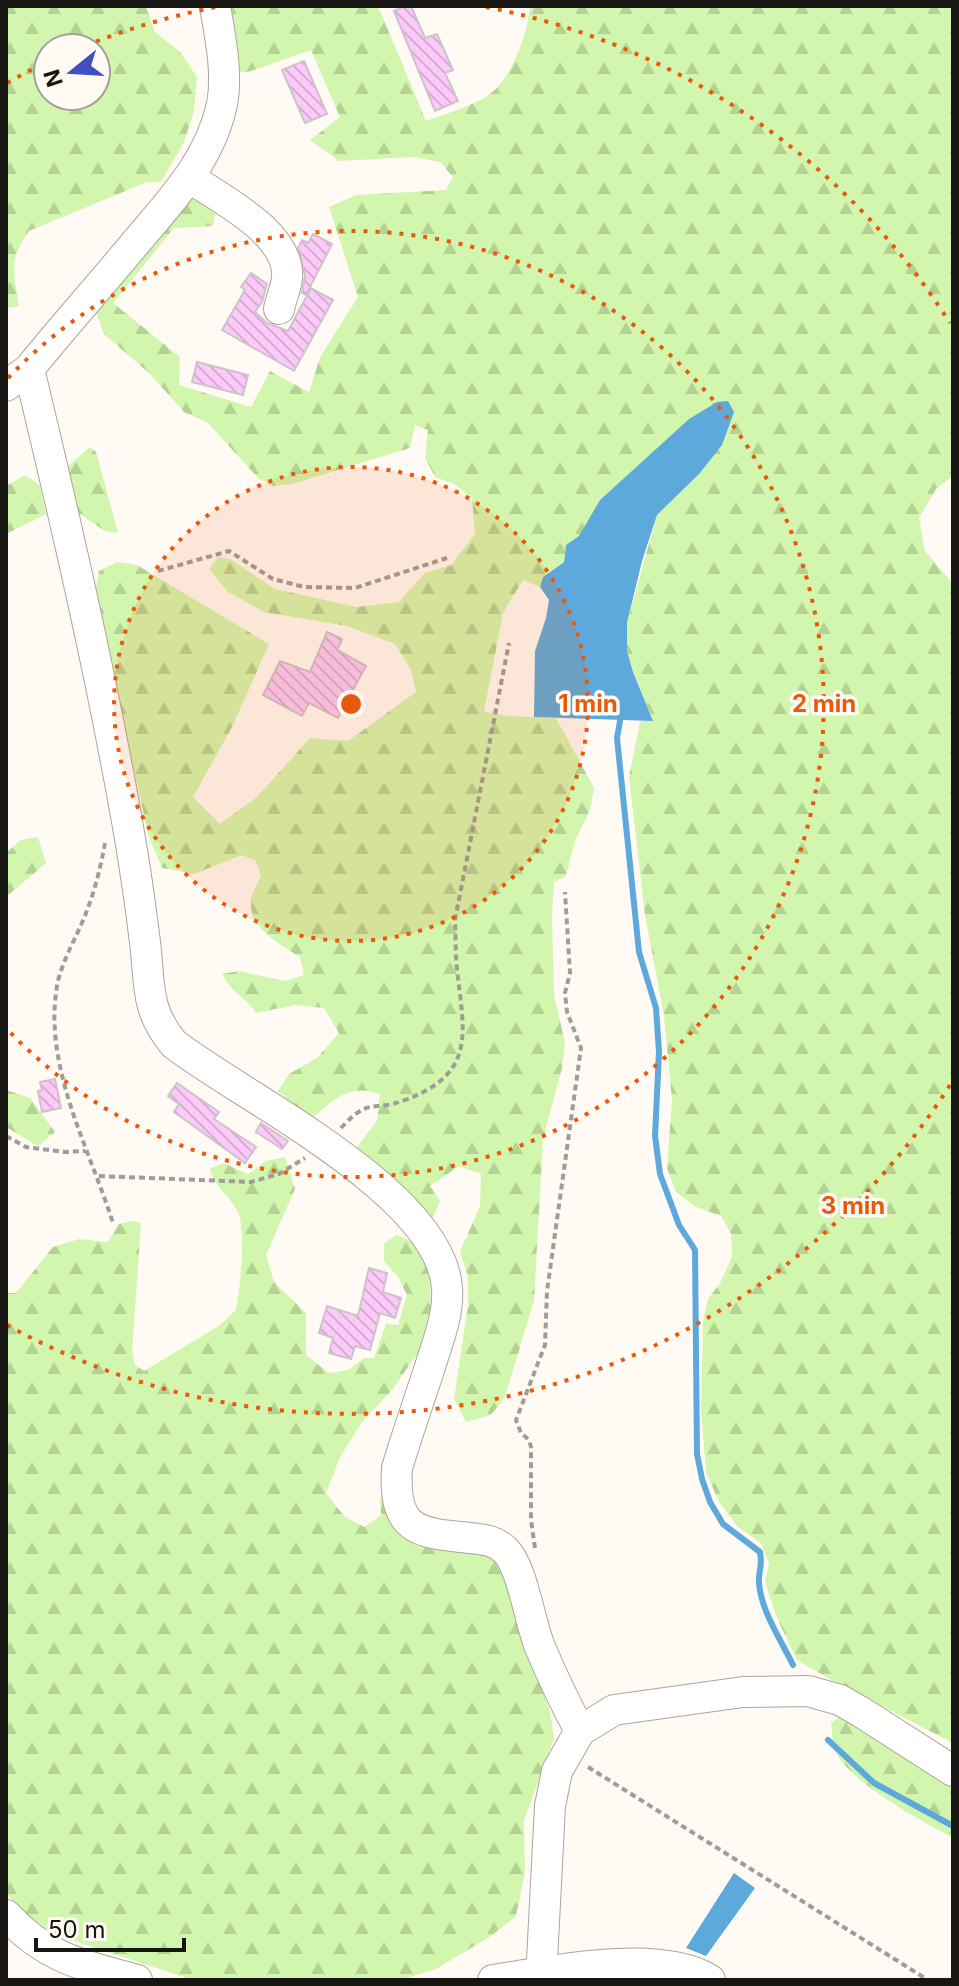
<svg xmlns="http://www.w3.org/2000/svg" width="959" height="1986" font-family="Inter,sans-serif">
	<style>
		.forest { fill: url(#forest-firs); fill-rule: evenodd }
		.water { fill: #5da9db }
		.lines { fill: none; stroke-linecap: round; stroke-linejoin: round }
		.stream { stroke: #5da9db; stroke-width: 6 }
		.building { fill: url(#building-back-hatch); stroke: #ccc3cb; stroke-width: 2 }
		.minor-casing { stroke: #ada59c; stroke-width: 32 }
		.path { stroke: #a09c97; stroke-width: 4; stroke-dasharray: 6 4; stroke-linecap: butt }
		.minor { stroke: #fff; stroke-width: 30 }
		.ring { fill: none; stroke: #e8590c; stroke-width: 4; stroke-dasharray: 4 8 }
		.centre { fill: #e8590c; stroke: #fffaf4; stroke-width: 4 }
		.ring-label { font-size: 24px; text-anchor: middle; font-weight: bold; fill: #e8590c; stroke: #fffaf4; stroke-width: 7; stroke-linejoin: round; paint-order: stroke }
	</style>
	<defs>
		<pattern id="forest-firs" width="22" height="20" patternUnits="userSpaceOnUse" patternTransform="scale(2)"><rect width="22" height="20" fill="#d2f6ad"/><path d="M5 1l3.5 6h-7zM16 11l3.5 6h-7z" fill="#b4d294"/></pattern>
		<pattern id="building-back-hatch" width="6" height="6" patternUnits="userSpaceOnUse" patternTransform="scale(2)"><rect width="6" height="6" fill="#fccaf9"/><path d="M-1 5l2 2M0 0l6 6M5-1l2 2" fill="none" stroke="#d7add4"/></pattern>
	</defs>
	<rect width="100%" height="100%" fill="#fffaf4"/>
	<path class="forest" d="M6,6h140l9,26 25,20 17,25 -3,34 -10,31 -23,40h-14l-118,49c-21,28 -15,43 -10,75l-13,2zM96,48v48h-48v-48z
		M224,6h154l48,115c19,-7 40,-13 58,-23 26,-14 44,-64 46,-92h423v470l-17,13 -17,29 6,33 28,33v1159l-118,-61 -38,-22 -20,-42 -12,-36 4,-18 -8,-21 -23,-16 -19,-25 -13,-30 -5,-63 2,-89 5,-21 12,-16 12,-26 -1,-23 -10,-18 -27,-10 -18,-14 -9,-24 5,-68 -8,-84 -19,-101 -16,-138 11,-56 13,-1 -20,-48 -6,-21v-28l30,-108 42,-41 -10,-55 -89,81 -21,37 -13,8 -2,16 -21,16 -3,10 -17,-7 -20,33 -19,98 23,5 49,2 38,70 -4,22 -15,31 -9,35 -12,6 -2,34 2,79 11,48 -3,25 -19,71 -9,161 -29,97 -14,18 -25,7 -12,-23 14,-94v-28l-8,-25 20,-46 1,-32 -22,-8 -29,20 10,15 -8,19 -52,-49 -26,-20 23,-30 3,-27c-33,-11 -46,6 -70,26l-32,-29 11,-17 28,-16 22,-25 -15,-25 -29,-3 -39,8c-11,-17 -24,-19 -34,-39l17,-3 46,10 19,-6 -4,-18c-20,-13 -52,-29 -49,-57 1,-8 7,-17 10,-24l-5,-15 -14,-6 -48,19 -32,-6 -13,-31 -54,-244 4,-22 18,-9 20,3 132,79 -37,83 -39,70 27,27 37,-27 53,-59 38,3 68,-49 -5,-22 -16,-26 -48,-18 -83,-14 -36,-20 -19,-23 9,-12 12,2 45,30 82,18 42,-5 26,-29 26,-8 24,-31 -3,-36 -18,-14 -19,-7 -10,-19 3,-28 -13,-5 -5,23 -118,36 -20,2 -13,-7 -51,-56 -24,-11 -35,-39 -45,-39 -8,-22 97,-119 24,13 -4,20 -39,2 -61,75 67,54 -1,28 72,22 19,-36 39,21 11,-35 38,-60 -29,-90 27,-12 90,-5 7,-13 -13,-15 -26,-5 -75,4 -29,-21 30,-23 -29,-67 -63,22h-14z
		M90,447l6,5 22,81 -13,-2 -28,-19 -10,-45z
		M25,475l15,10 6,29 -40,20v-48z
		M38,837l8,26 -40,34v-44l15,-13z
		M6,1090l24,8 25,34 -17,14 -32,-19z
		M285,1157l10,32 -29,66 8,27 32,31v42l23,18 19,-3 16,-12h10l12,-34 12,1 9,-30 -9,-18 -14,-16v-18l13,-8 18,8 15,19 1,72 -39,56 -30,32 -22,35 -14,36 19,24 19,10 17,-12 -1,-17 9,-2 106,64 7,14 48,137 4,27 -30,82 1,53 -9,43 -25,20 -55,33 -32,10 -211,1 -137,-45 -33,-23 -17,-19v-600h10l37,-46 26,-8 29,3 11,-18 13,-3 9,2 -9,128 3,14 9,6 76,-46 16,-15c4,-22 11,-81 1,-100 -8,-15 -23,-23 -27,-41l13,-6 25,11 18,-13z
		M846,1712l107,72v54c-30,-16 -108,-58 -119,-90 -2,-7 -2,-17 -3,-25z"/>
	<path class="water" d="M728,401l6,11 -12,33 -23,29 -42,41 -15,46 -15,62v28l6,21 20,49 -119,-4 1,-66 11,-33 3,-18 -9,-13 3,-10 21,-15 2,-17 13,-9 21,-36 89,-81 28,-17z
		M734,1873l21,15 -49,68 -20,-8z"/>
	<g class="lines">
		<path class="stream" d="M620,721l-3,17 22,214 17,56 3,44 -4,84 5,38 19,51 16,25 2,204 5,25 8,23 13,22 37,28c3,15 -2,19 -1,31 2,28 22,57 34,82
			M828,1740l46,43 79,43"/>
	</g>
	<path class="building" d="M405,6h6l14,32 12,-4 16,36 -8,3 13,28 -23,10 -41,-100z
		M304,61l23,53 -22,9 -23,-53z
		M313,234l19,10 -26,51 -4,-2 3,-17 -7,-28 4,-8 6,3z
		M251,273l16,11 -5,18 -7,10 12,11 21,8 23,-43 22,12 -39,71 -72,-41 23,-40 -4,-3z
		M197,362l51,13 -5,20 -51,-13z
		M327,632l15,7 -5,11 29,16 -28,52 -29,-15 -7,13 -39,-21 17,-34 30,11z
		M55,1079l6,29 -19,4 -4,-21 4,-1 -2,-8z
		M177,1083l42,29 -5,7 42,28 -11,16 -71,-51 5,-8 -11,-8z
		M261,1123l27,18 -6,8 -26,-17z
		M369,1268l18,5 -4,19 18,6 -6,20 -15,-5 -10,37 -15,-4 -4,13 -22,-6 4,-15 -14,-5 8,-27 31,10z"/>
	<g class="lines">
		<defs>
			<path id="minor" d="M190,178c31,21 101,56 97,100 -1,10 -6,21 -8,31
				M29,369c36,150 71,300 98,452 7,40 13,80 18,121 5,41 0,68 29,102 70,54 267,149 273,244 2,28 -10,55 -18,82 -11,33 -22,65 -32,98 -4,64 21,65 74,70 14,2 23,2 34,12 18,18 24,70 35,97 12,29 25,56 40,84
				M6,386l23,-17c33,-41 69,-81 103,-122 36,-43 78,-85 90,-143 6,-31 -2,-68 -7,-98
				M6,1915c41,44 76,50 131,65
				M493,1980c57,-9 168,-32 217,0
				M541,1980l9,-174 7,-35 23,-40 34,-21 129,-18 65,-1 32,9 21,12 92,59"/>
		</defs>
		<use href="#minor" class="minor-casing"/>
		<path class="path" d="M158,571l71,-20 44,28 31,8 51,1 92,-30
			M105,843c-5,28 -12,55 -24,82 -8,18 -18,36 -23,56 -17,82 31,166 55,242
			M341,1128c29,-32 30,-15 64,-28 72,-27 59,-67 52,-131 -2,-16 -1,-33 -2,-49l54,-277
			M6,1136l20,11 39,5 20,-1
			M99,1176l152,6 28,-8 26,-16
			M535,1548l-4,-28v-73l-2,-7 -8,-7 -5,-13 29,-75 2,-54 34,-243 -14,-36 -2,-19 5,-20 -5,-81
			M588,1767l340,213"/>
		<use href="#minor" class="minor"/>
	</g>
	<circle cx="351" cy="704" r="237" fill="#e8590c" fill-opacity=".12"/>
	<g class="ring">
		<circle cx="351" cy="704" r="237"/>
		<path d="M8 378A473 473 0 1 1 8 1030"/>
		<path d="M950 1085A710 710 0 0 1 7 1325M7 83A710 710 0 0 1 45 63M85 46A710 710 0 0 1 216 7M486 7A710 710 0 0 1 950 323"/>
	</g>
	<circle cx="351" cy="704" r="12" class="centre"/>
	<g class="ring-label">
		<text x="588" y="712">1 min</text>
		<text x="824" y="712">2 min</text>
		<text x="853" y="1214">3 min</text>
	</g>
	<rect width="959" height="1986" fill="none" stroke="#181612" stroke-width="16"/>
	<g transform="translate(72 72) rotate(252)"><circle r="38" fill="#fffaf4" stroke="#a39f9a" stroke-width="2"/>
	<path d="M0-6L14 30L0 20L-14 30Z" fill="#4050c3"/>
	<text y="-12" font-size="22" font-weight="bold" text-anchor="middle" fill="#181612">N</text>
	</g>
	<path d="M36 1938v12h148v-12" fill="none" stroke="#181612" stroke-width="4"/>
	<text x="48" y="1938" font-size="24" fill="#181612" stroke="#fffaf4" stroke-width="6" paint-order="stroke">50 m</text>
</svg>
